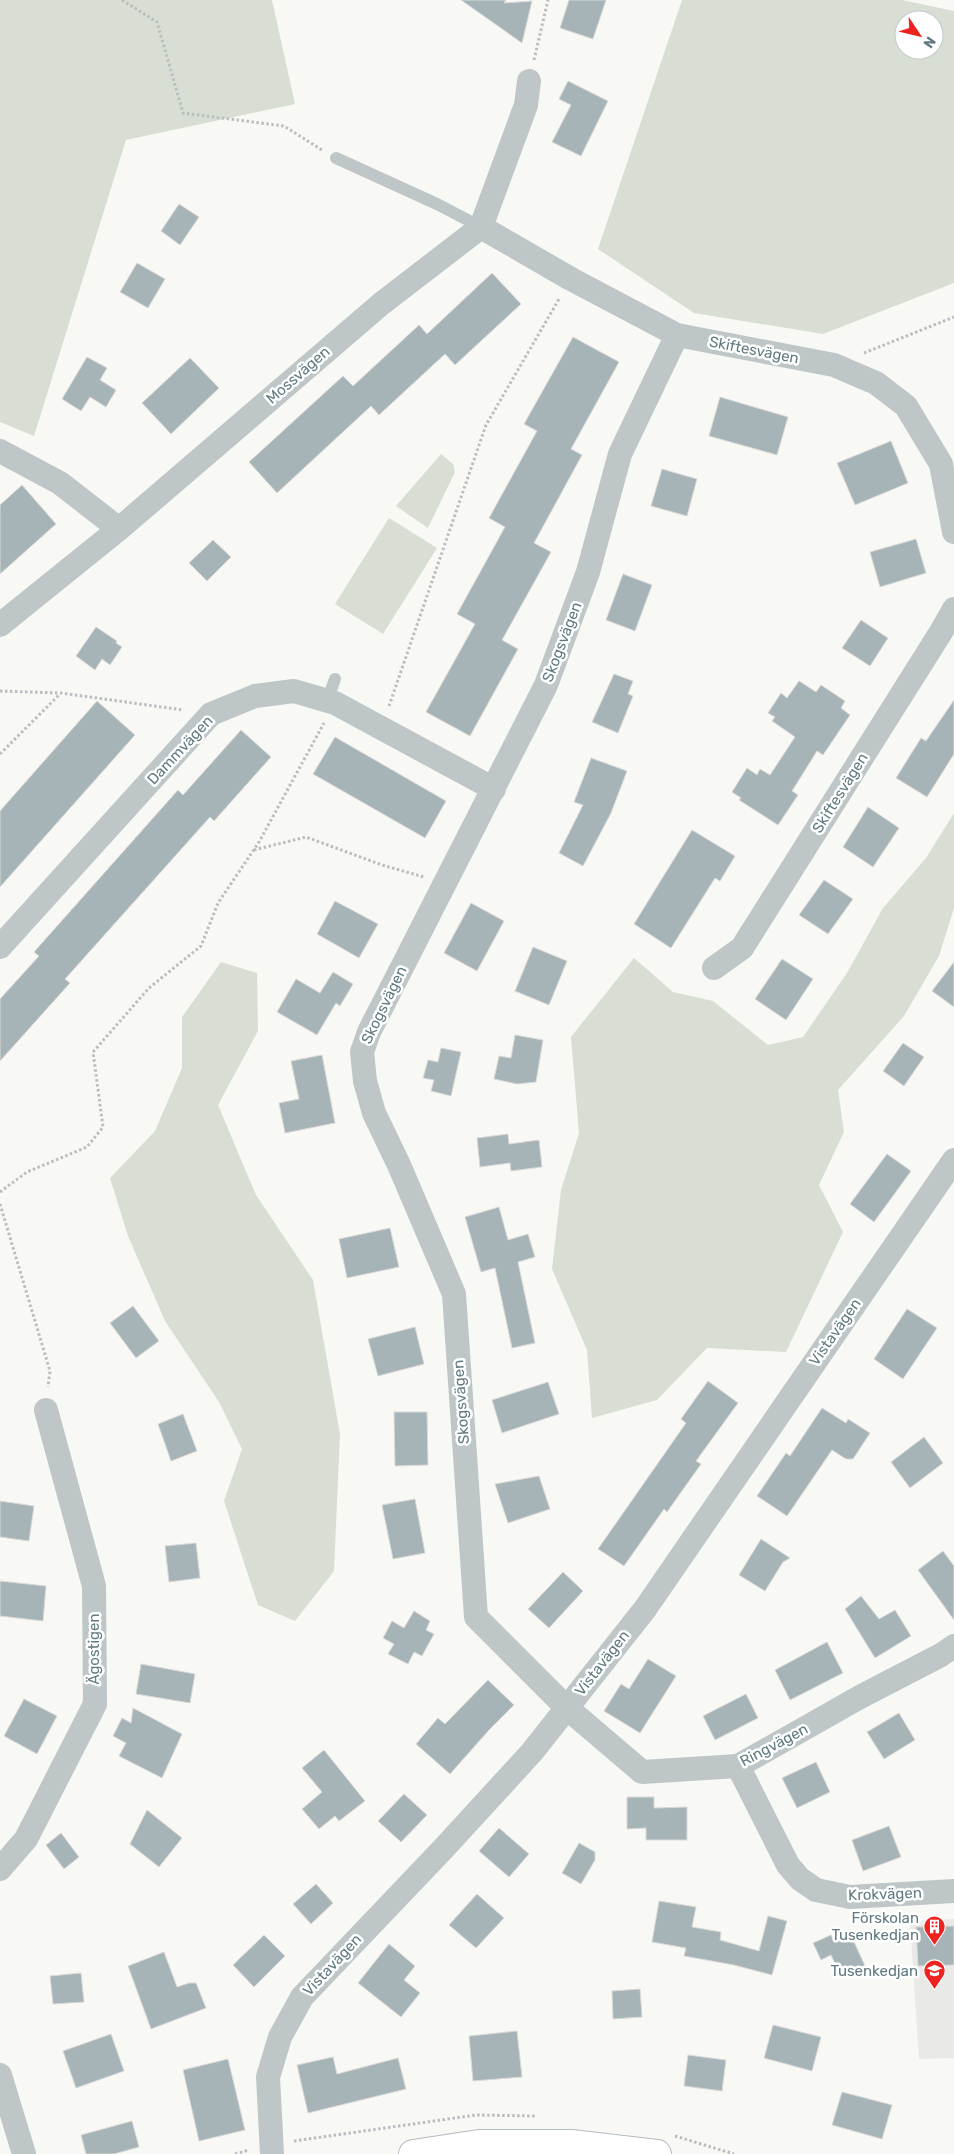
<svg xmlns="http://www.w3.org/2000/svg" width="954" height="2154" font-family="Rubik,sans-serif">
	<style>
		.built { fill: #e9e9e8 }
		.green { fill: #d9ded4; fill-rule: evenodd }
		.building { fill: #a7b4b7; stroke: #dad9d7 }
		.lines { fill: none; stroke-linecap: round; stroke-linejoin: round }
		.secondary-casing { stroke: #b3bcbf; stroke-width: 30 }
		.path { stroke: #b9bec0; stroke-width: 3; stroke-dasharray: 2.5 2.5; stroke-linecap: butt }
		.lane { stroke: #bec6c8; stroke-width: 12 }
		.street { stroke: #bec6c8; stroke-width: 24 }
		.secondary { stroke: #fff; stroke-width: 28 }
		.labels { text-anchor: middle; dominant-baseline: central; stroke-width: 5; stroke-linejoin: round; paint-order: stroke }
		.street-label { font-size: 15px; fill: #617a82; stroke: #fff }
		.poi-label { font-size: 15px; fill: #617a82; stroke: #fff; text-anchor: end }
	</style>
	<rect width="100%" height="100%" fill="#f8f8f5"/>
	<path class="built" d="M954,1919v139l-35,1 -9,-138z"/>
	<path class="green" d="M0,0h272l23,104 -169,36 -92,296 -34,-14z
		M682,0h220l52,11v272l-131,51 -129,-21 -96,-64zM904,20h30v30h-30z
		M441,454l12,10 2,8 -27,56 -32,-22z
		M389,518l48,30 -54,86 -48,-30z
		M954,813v95l-15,48 -35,60 -66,74 6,42 -25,53 24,47 -57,120 -79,-4 -50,52 -65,18 -5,-68 -35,-81 9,-79 18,-57 -8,-96 63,-79 39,34 40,9 55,44 35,-8 44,-64 36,-65 43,-50z
		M221,962l36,11 1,58 -40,74 38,90 57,85 27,154 -6,137 -39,50 -37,-16 -34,-104 18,-52 -23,-47 -54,-81 -37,-85 -18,-58 45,-47 27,-63v-51z"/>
	<path class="building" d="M461,0h45l-2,3 28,-2 -10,42z
		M569,0h37l-13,39 -33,-11z
		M568,81l40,20 -27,55 -29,-14 19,-37 -12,-6z
		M179,204l20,13 -19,28 -19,-14z
		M137,263l28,16 -17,29 -28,-16z
		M492,273l29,31 -66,61 -10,-11 -66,61 -8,-9 -94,87 -28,-31 94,-86 10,10 66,-61 8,9z
		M573,337l46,25 -48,87 11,6 -48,88 17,9 -49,88 16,9 -48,87 -44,-24 49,-88 -18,-10 48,-87 -16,-9 48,-87 -13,-7z
		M87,357l20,11 -7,12 16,10 -10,17 -16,-10 -9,14 -19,-12z
		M190,358l29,30 -48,46 -29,-31z
		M720,397l68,20 -11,38 -68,-19z
		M891,441l17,42 -53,22 -18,-42z
		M662,469l35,10 -10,37 -36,-10z
		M22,485l34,39 -56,50v-69z
		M916,539l10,34 -46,14 -10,-35z
		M213,540l18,17 -24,24 -18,-18z
		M623,574l29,11 -17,46 -29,-11z
		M861,620l27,18 -18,28 -28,-18z
		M96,627l21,14 -1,2 6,4 -12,18 -8,-6 -7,11 -19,-14z
		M614,674l19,7 -5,13 5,2 -15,37 -26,-11z
		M799,681l17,11 5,-7 24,16 -4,7 9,7 -27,40 -6,-4 -25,40 6,4 -20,30 -39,-25 2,-2 -9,-6 15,-24 10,7 3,-6 10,6 25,-38 -23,-16 3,-4 -7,-4 13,-20 6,5z
		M954,700v54l-27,43 -31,-19 25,-40 5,3z
		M97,701l38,34 -135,152v-76z
		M241,730l30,27 -57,64 -4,-4 -145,162 5,4 -70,78v-62l39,-43 -5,-4 144,-162 5,5z
		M335,737l111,64 -21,37 -112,-64z
		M591,758l36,13 -16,42 -28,53 -24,-13 24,-48 -9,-3z
		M868,807l31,21 -26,39 -30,-20z
		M692,830l43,26 -15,25 -5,-3 -44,70 -37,-24z
		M824,880l29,19 -25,35 -29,-19z
		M335,901l43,23 -19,34 -42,-24z
		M471,903l33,18 -27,50 -33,-18z
		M533,947l34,14 -18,44 -34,-14z
		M782,959l31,20 -27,41 -31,-21z
		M954,962v45l-22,-16z
		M333,972l20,12 -13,22 -4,-3 -19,32 -40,-23 19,-33 24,14z
		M515,1035l28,5 -7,42 -19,2 -23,-5 5,-23 12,2z
		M903,1043l21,14 -20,29 -21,-15z
		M441,1048l20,4 -10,44 -20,-5 3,-11 -11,-2 5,-18 10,2z
		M322,1055l13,68 -50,10 -6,-30 20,-4 -8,-38z
		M508,1134l1,10 30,-4 3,27 -31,4 -1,-8 -30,4 -3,-29z
		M887,1154l24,17 -37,51 -24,-18z
		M499,1207l9,33 20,-6 7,23 -17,5 17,81 -23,5 -17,-80 -14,4 -16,-55z
		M390,1228l9,39 -52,11 -8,-39z
		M133,1306l26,35 -23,17 -26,-35z
		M907,1309l30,19 -34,51 -29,-20z
		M415,1327l9,37 -46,12 -10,-37z
		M708,1381l30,22 -42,58 5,3 -34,48 -3,-3 -40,57 -26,-17 88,-126 -5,-4z
		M548,1382l11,32 -57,19 -10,-33z
		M822,1408l24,15 2,-4 22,14 -17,26h-7l-14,-9 -45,66 -30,-20 29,-43 4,3z
		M394,1412h33l1,53 -33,1z
		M183,1414l14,37 -26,10 -13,-37z
		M924,1437l19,26 -33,25 -19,-26z
		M539,1476l11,33 -42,14 -13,-39z
		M415,1499l10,54 -32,6 -11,-54z
		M0,1501l34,5 -5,35 -29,-4z
		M761,1539l29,19 -7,4 -18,29 -26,-16z
		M196,1543l4,35 -31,4 -4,-36z
		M943,1551l11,15v54l-36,-50z
		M563,1572l20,19 -34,37 -21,-19z
		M0,1581l46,5 -3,35 -43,-5z
		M861,1596l18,23 16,-9 16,26 -36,22 -30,-49z
		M414,1611l16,10 -4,9 8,4 -12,22 -8,-4 -6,12 -20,-10 6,-10 -11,-6 9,-17 12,7z
		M827,1642l16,31 -53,27 -15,-30z
		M648,1659l28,17 -36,57 -36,-22 17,-27 8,5z
		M141,1664l54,10 -5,29 -54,-9z
		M488,1680l26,25 -25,25 -39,44 -34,-30 22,-26 7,6z
		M746,1694l12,24 -43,22 -12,-24z
		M24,1699l33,17 -20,38 -33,-18z
		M133,1708l49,26 -20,44 -43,-22 7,-13 -13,-7 9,-18 9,5z
		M899,1713l16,27 -31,19 -17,-27z
		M324,1750l41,51 -26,20 -4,-5 -16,13 -17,-20 20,-17 -20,-24z
		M816,1762l14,30 -33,16 -15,-30z
		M404,1794l23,21 -26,27 -23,-21z
		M627,1797h27v11l33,-1v33h-41v-12l-19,1z
		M147,1810l35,28 -23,29 -29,-23z
		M889,1826l12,31 -38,14 -11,-31z
		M499,1828l30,26 -20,23 -30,-26z
		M61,1833l18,24 -15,12 -18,-24z
		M579,1843l16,9v8l-14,24 -19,-11z
		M316,1884l17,19 -22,21 -18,-20z
		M477,1894l27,24 -28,30 -27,-23z
		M659,1901l37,6 -4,20 29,5 -1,8 39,11 9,-35 19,5 -15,54 -38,-10 -50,-9 2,-8 -34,-6z
		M954,1926v39l-36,1 -2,-39z
		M850,1933l15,33 -24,11 -10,-22 -10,5 -8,-17 18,-8 3,6z
		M264,1935l21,21 -31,31 -21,-22z
		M389,1944l26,22 -11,14 16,13 -19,24 -43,-34z
		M164,1952l13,35 12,-4h7l10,25 -55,21 -23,-63z
		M81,1973l3,29 -31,2 -3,-28z
		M640,1989l2,28 -29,2 -1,-28z
		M773,2025l48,12 -9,34 -48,-13z
		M517,2031l5,46 -49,4 -4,-45z
		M111,2034l13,37 -48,17 -13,-37z
		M688,2055l38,5 -4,31 -38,-5z
		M333,2057l4,17 61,-16 8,31 -98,24 -11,-48z
		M228,2059l17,71 -46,11 -16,-71z
		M842,2092l50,13 -10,34 -50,-14z
		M132,2121l7,26 -25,7h-28l-5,-19z"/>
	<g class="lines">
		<defs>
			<path id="secondary" d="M413,2154l66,-10h92l86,10"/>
		</defs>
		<use href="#secondary" class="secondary-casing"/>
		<path class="path" d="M122,0l35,22 26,91 101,13 38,24
			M534,60l14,-60
			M864,353l90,-36
			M0,691l61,2 122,17
			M389,706l97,-281 73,-126
			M0,754l60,-60
			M254,850l52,-13 76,28 42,12
			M0,1192l27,-20 60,-25 16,-20 -10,-75 56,-64 52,-42 17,-43 41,-61 65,-119
			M0,1204l50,167 -2,16
			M675,2136l59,18
			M294,2141l182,-26 60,1
			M235,2154l14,-4"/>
		<path class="lane" d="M336,158l101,46 44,23
			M327,701l8,-22"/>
		<path class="street" d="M481,227l90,52 106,56 157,30 42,18 30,23 35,58 13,68
			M677,335l-57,119 -32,118 -42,113 -177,347 -7,20 3,29 9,32 25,52 55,129 22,323 91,91 75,64 96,-6 122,-69 81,-42 13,-9
			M0,451l60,32 59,46
			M0,625l119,-96 262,-225 100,-77 45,-122 3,-24
			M0,947l211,-233 44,-18 39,-5 41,12 159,86
			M714,968l28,-20 199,-316 13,-23
			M738,1766l50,99 12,14 16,11 34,7 104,-6
			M0,1869l26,-30 69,-135 -1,-118 -48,-176
			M0,2075l24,79
			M272,2154l-4,-77 12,-40 22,-40 142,-149 88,-96 113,-143 309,-449"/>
		<use href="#secondary" class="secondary"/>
	</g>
	<defs>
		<symbol id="building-pin" viewBox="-11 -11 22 30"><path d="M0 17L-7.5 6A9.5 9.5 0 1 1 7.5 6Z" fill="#ee231f" stroke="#fff"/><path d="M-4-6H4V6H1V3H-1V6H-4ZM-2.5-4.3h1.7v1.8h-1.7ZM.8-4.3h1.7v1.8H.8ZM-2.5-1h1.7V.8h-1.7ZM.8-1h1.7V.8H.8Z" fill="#fff"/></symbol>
		<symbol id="school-pin" viewBox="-11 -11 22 30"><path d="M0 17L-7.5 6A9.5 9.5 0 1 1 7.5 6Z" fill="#ee231f" stroke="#fff"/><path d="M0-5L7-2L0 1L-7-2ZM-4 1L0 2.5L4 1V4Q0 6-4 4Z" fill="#fff"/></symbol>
	</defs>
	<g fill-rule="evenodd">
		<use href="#building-pin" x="922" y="1914" width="25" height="34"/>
		<use href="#school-pin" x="922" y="1958" width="25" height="34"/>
	</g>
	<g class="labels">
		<g class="street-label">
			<text transform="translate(754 350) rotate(11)">Skiftesvägen</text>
			<text transform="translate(298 375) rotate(-41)">Mossvägen</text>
			<text transform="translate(562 642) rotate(-69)">Skogsvägen</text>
			<text transform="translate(180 750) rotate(-47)">Dammvägen</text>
			<text transform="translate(840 793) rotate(-58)">Skiftesvägen</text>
			<text transform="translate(384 1005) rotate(-64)">Skogsvägen</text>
			<text transform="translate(835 1332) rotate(-55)">Vistavägen</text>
			<text transform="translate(461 1402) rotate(-94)">Skogsvägen</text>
			<text transform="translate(94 1649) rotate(-90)">Ägostigen</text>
			<text transform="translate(602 1663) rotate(-52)">Vistavägen</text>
			<text transform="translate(774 1745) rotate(-28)">Ringvägen</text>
			<text transform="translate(885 1894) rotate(-2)">Krokvägen</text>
			<text transform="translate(332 1965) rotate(-47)">Vistavägen</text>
		</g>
		<g class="poi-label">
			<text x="919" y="1918">Förskolan<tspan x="919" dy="17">Tusenkedjan</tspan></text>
			<text x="918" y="1971">Tusenkedjan</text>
		</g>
	</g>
	<g transform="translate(919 35) rotate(125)"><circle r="24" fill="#ffffff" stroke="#c0cacd"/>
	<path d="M0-4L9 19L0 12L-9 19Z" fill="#ee231f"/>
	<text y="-8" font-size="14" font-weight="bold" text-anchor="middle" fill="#617a82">N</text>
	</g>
</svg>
